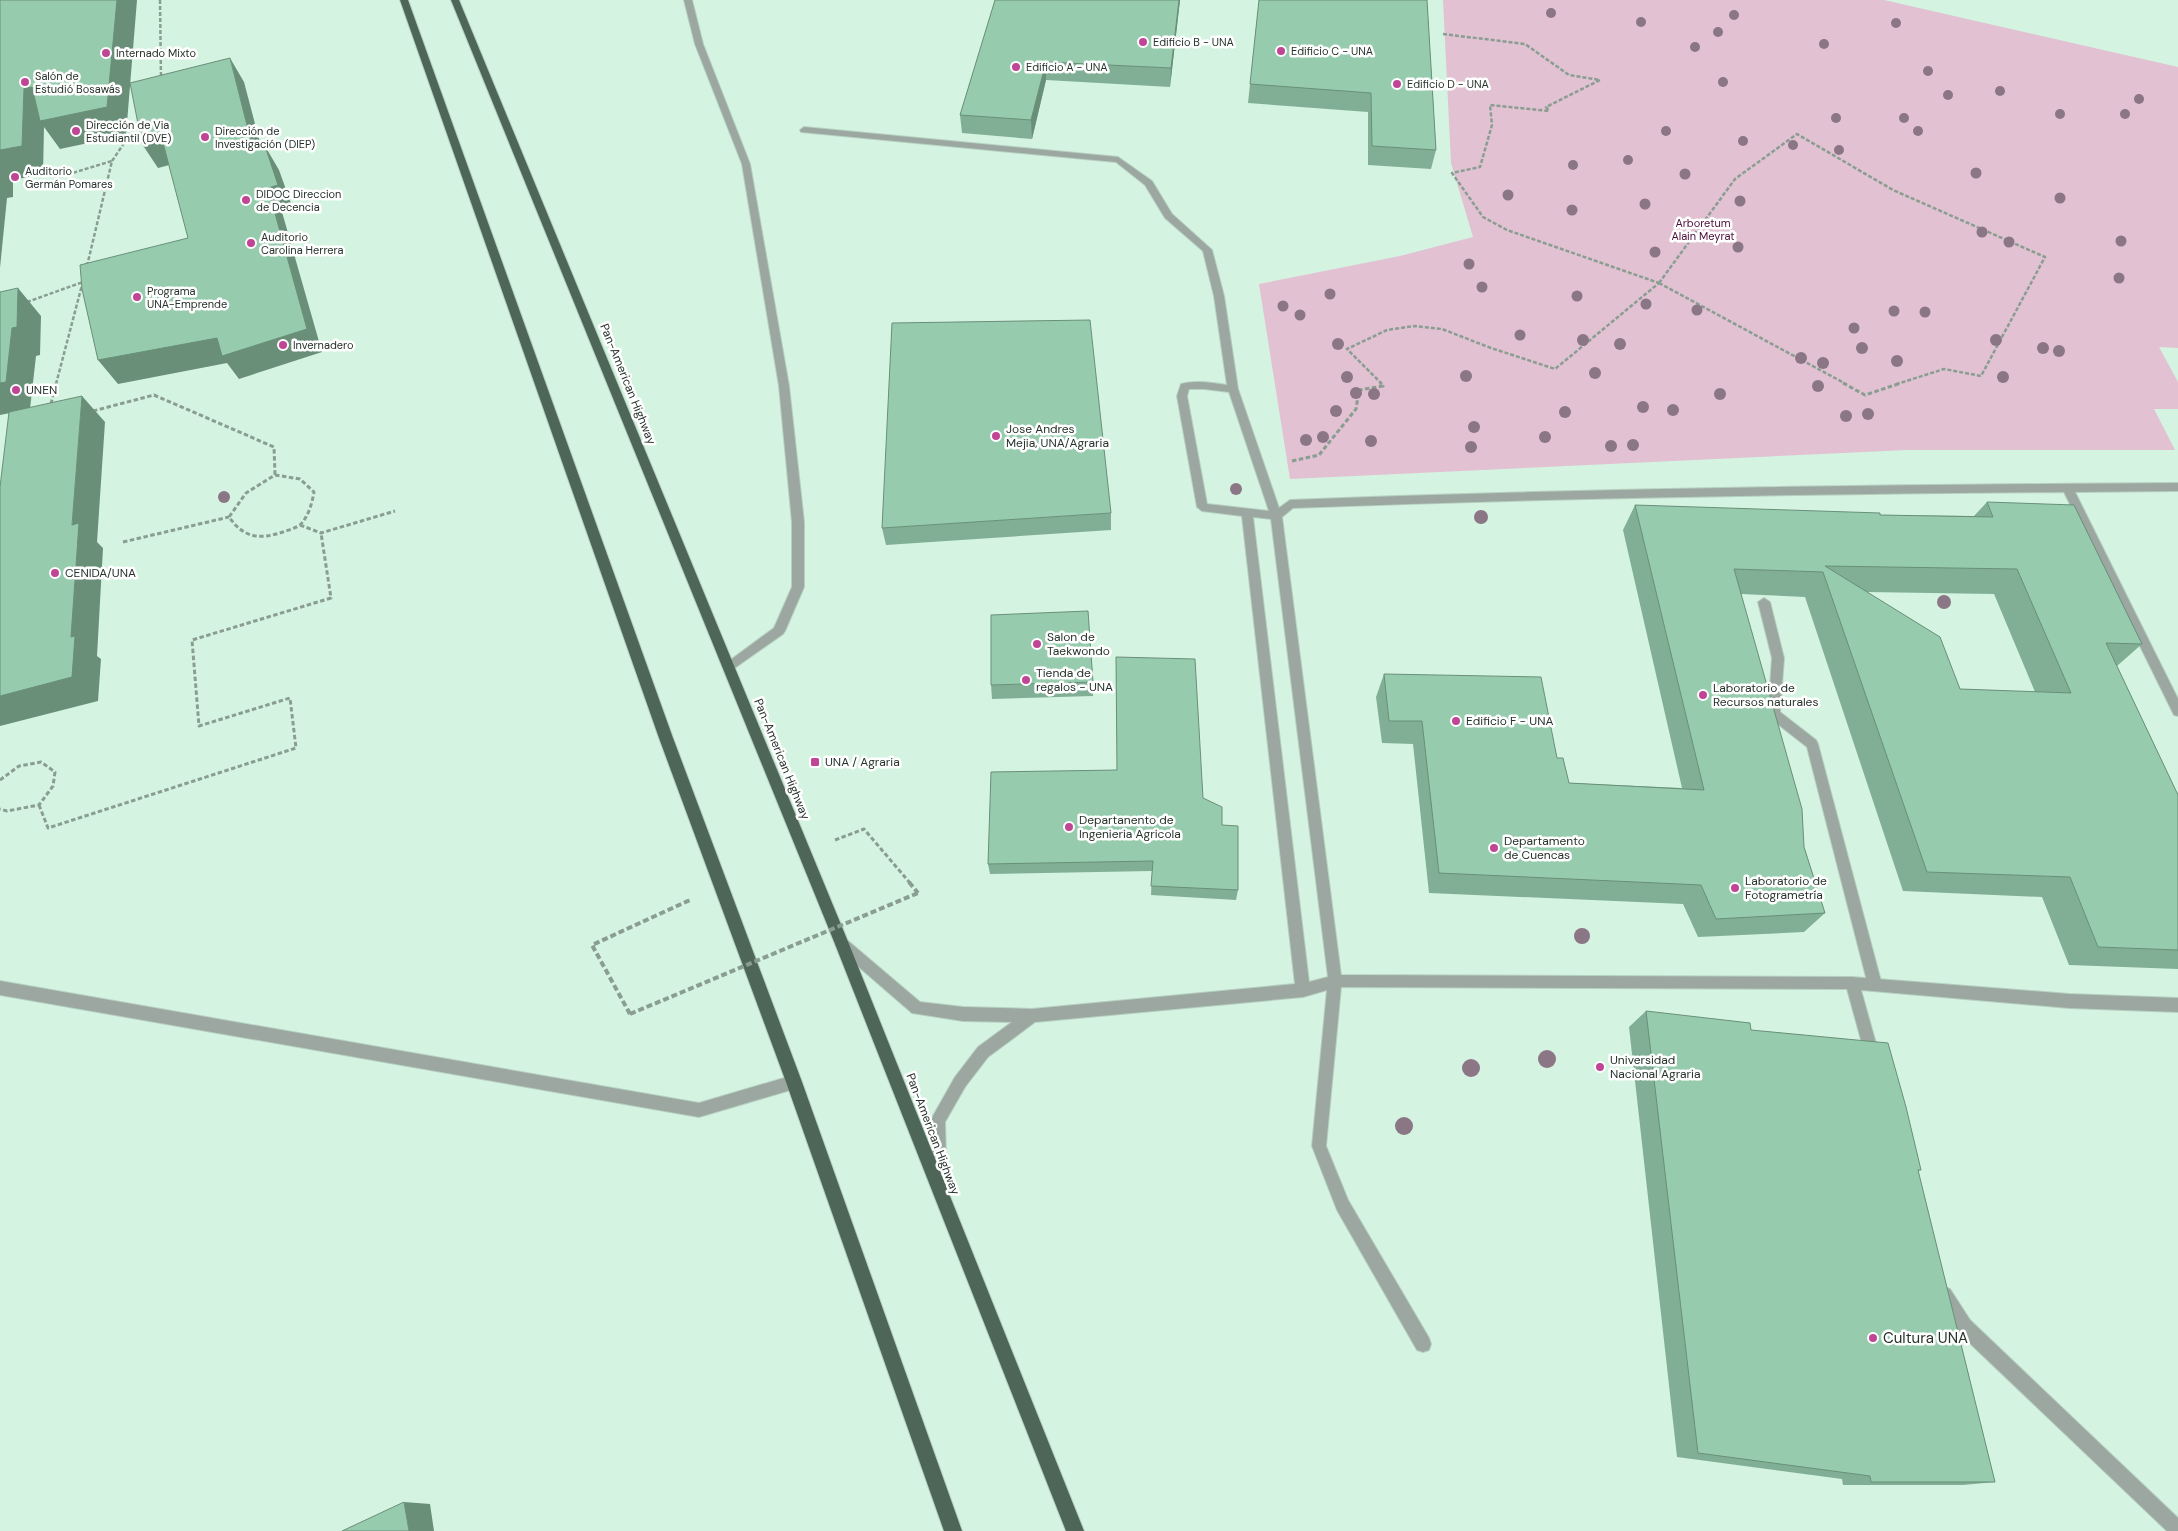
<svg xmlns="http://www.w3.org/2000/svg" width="2178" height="1531" font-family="'DM Sans',sans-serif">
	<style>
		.green { fill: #e1c1d2 }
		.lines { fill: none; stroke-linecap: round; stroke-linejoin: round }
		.service-casing { stroke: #b6d0c0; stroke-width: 2 }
		.pedestrian-casing { stroke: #b6d0c0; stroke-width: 2 }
		.minor-casing { stroke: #b6d0c0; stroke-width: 2 }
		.trunk-casing { stroke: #b6d0c0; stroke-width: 2 }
		.path-far2 { stroke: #899e91; stroke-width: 2.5; stroke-dasharray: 4 2; stroke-linecap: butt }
		.path-far1 { stroke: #899e91; stroke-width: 3; stroke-dasharray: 4.5 2.5; stroke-linecap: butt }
		.path { stroke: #899e91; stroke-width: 4; stroke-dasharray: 6 3; stroke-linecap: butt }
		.service { fill: #9ba7a0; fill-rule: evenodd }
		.pedestrian { fill: #9ba7a0; fill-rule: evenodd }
		.minor { fill: #9ba7a0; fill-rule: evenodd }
		.trunk { fill: #4e6658; fill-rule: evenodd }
		.path-bridge { stroke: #899e91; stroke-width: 4; stroke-dasharray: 6 3; stroke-linecap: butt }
		.tree { fill: #8a7684 }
		.wall { fill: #81af95; fill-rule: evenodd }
		.shaded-wall { fill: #698f79 }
		.building { fill: #96ccad; stroke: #698f79; fill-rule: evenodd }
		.poi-dot { fill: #c04595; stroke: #fff; stroke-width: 2 }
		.labels { text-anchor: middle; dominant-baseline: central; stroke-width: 5; stroke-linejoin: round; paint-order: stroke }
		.far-poi-label { font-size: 11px; fill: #27322b; stroke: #fff; text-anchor: start }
		.far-park-label { font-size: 11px; fill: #4c0f38; stroke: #fff }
		.street-label { font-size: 12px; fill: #27322b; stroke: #fff }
		.poi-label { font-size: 12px; fill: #27322b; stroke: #fff; text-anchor: start }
		.near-poi-label { font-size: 15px; fill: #27322b; stroke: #fff; text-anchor: start }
	</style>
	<rect width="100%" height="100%" fill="#d5f3e1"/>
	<path class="green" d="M1443,0h441l294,67v281l-19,-1 19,35v27h-24l21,41h-268l-617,29 -31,-195 141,-28 73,-19 -22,-74z"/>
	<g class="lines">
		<defs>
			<path id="service" d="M804,127l314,30 34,24 20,33 40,36 12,46 14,93 41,119 11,-8c296,-12 592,-15 888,-17v8l-103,1 103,207v17l-4,-1 -110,-223c-257,2 -514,6 -771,16l-11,9 59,458 511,2 217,17 109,4v14l-109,-4 -208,-18 19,68 -2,5 -5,2 -5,-2 -2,-5 -19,-69 -506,-2 -15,159 22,54 81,138 2,6 -2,6 -6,2 -6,-2 -80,-140 -25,-64 15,-156 -24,7 -268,25 -47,35 -23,30 -20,35 1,37 5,29 -3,5 -5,3 -5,-3 -6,-34 -1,-38 2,-5 22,-39 23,-30 34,-25 -49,-1 -51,-8 -75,-65 -2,-4 2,-4 5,-2 5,2 73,62 43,5 69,2 263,-25 -53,-468 -40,-5 -5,-4 -20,-111 4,-12c15,-4 31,-1 46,1l-13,-89 -11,-45 -38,-33 -20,-33 -29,-23 -315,-30 -1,-2zM1189,389h15l25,3 40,119 -62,-7 -20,-108zM1253,517l18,2 57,458 -19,5z
				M0,981l699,122 95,-28 5,2 2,5 -2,5 -5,2 -95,28 -699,-122z
				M1944,1287l6,2 20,31 208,198v13h-11l-209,-199 -22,-37 2,-6z"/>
			<path id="pedestrian" d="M1764,598l6,4 14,56 -4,54 36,28 2,4 64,241 -2,5 -5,1 -5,-1 -2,-5 -61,-238 -37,-29 -2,-4 4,-56 -14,-56z"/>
			<path id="minor" d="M684,0h8l11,44 47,120 39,222 15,136v65l-19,44 -2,3 -54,38 -4,-2 -2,-3 2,-3 49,-36 18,-41v-65l-13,-136 -37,-222 -47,-120z"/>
			<path id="trunk" d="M400,0h8l265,738 129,344 160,449h-18l-158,-449 -127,-344z
				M451,0h8l390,944 235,587h-18l-231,-587z"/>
		</defs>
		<use href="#service" class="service-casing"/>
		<use href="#pedestrian" class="pedestrian-casing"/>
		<use href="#minor" class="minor-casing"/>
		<use href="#trunk" class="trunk-casing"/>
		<path class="path-far2" d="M160,0l1,79
			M1443,34l82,10 44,31 31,5 -54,27 3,4 -59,-6 2,20 -12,42 -28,6 31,44 24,13 152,53
			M56,178l56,-17
			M87,266l25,-105 27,-40
			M1659,283l187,101
			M1659,283l76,-104 62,-45 96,56 152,67 -64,119 -37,-7 -47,15
			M27,302l56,-20
			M56,384l26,-99
			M1382,384l-35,-35 40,-19 27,-4 28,3 49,19 64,21 104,-86"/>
		<path class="path-far1" d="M1843,383l22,12 36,-12
			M51,404l5,-21
			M93,411l61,-16 120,52 1,28
			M1292,461l27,-6 37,-46 3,-19 24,-4 -3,-3
			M275,475l25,4 14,13c-2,11 -5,23 -13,32 -4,4 -13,6 -18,8 -24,8 -39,6 -54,-15l17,-24z
			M300,525l21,8 74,-22
			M123,542l106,-25
			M0,780l19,-14 22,-4 14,10 -2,14 -14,19 -32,6 -7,-2
			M39,805l9,23 248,-80 -6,-50 -91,28 -7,-86 139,-42 -10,-65
			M835,840l29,-11 46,54"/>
		<path class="path" d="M909,882l9,11
			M630,1014l-38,-69 98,-45"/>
		<use href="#service" class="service"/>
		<use href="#pedestrian" class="pedestrian"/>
		<use href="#minor" class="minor"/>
		<use href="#trunk" class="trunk"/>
		<path class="path-bridge" d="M630,1014l288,-121"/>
	</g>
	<g class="tree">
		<circle cx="1551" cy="13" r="5"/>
		<circle cx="1734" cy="15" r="5"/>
		<circle cx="1641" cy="22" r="5"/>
		<circle cx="1896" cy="23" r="5"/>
		<circle cx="1718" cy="32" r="5"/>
		<circle cx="1824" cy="44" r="5"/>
		<circle cx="1695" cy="47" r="5"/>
		<circle cx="1928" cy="71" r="5"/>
		<circle cx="1723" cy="82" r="5"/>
		<circle cx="2000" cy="91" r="5"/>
		<circle cx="1948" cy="95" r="5"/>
		<circle cx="2139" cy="99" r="5"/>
		<circle cx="2060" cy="114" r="5"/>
		<circle cx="2125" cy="114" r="5"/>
		<circle cx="1836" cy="118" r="5"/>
		<circle cx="1904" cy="118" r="5"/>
		<circle cx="1666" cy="131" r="5"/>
		<circle cx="1918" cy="131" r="5"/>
		<circle cx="1743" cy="141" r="5"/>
		<circle cx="1793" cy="145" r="5"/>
		<circle cx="1839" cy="150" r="5"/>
		<circle cx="1628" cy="160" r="5"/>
		<circle cx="1573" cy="165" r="5"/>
		<circle cx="1976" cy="173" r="5.5"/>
		<circle cx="1685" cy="174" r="5.5"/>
		<circle cx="1508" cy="195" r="5.5"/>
		<circle cx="2060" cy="198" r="5.5"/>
		<circle cx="1740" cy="201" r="5.5"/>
		<circle cx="1645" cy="204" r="5.5"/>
		<circle cx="1572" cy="210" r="5.5"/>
		<circle cx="1982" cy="232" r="5.5"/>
		<circle cx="2121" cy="241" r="5.5"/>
		<circle cx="2009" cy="242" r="5.5"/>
		<circle cx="1738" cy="247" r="5.5"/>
		<circle cx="1655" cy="252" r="5.5"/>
		<circle cx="1469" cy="264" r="5.5"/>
		<circle cx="2119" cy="278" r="5.5"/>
		<circle cx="1482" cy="287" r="5.5"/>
		<circle cx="1330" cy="294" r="5.5"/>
		<circle cx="1577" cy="296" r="5.5"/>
		<circle cx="1646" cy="304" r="5.5"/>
		<circle cx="1283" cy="306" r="5.5"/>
		<circle cx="1697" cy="310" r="5.5"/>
		<circle cx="1894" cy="311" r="5.5"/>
		<circle cx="1925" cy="312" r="5.5"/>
		<circle cx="1300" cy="315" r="5.5"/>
		<circle cx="1854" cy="328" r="5.5"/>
		<circle cx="1520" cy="335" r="5.5"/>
		<circle cx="1583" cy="340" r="6"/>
		<circle cx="1996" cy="340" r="6"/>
		<circle cx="1338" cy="344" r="6"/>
		<circle cx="1620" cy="344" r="6"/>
		<circle cx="1862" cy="348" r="6"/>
		<circle cx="2043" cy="348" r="6"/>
		<circle cx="2059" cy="351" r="6"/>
		<circle cx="1801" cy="358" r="6"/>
		<circle cx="1897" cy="361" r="6"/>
		<circle cx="1823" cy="363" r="6"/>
		<circle cx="1595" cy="373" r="6"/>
		<circle cx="1466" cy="376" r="6"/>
		<circle cx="1347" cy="377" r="6"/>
		<circle cx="2003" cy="377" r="6"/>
		<circle cx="1818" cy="386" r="6"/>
		<circle cx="1356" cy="393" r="6"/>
		<circle cx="1374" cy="394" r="6"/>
		<circle cx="1720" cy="394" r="6"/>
		<circle cx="1643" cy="407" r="6"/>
		<circle cx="1673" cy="410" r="6"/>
		<circle cx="1336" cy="411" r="6"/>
		<circle cx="1565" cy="412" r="6"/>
		<circle cx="1868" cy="414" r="6"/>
		<circle cx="1846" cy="416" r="6"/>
		<circle cx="1474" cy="427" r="6"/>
		<circle cx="1323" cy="437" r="6"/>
		<circle cx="1545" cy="437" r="6"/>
		<circle cx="1306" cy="440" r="6"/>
		<circle cx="1371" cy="441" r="6"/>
		<circle cx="1633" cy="445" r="6"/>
		<circle cx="1611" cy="446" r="6"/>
		<circle cx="1471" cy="447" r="6"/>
		<circle cx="1236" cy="489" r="6"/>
		<circle cx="224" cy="497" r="6"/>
		<circle cx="1481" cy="517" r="7"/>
		<circle cx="1944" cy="602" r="7"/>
		<circle cx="1582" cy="936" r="8"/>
		<circle cx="1547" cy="1059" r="9"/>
		<circle cx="1471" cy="1068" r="9"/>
		<circle cx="1404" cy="1126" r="9"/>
	</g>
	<path class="wall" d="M995,0h185l-10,87 -124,-7 -14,59 -70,-6 -2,-18z
		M1259,0h168l9,150 -5,19 -63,-4v-53l-120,-9z
		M1987,502l155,142 -25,22 61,129v174l-109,-4 -27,-68 -139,-6 -98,-294 -64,-3 63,253 21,66 -21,19 -106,5 -15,-33 -254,-11 -16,-149 -31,-1 -6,-46 8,-23 173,84 12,25 113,5 -59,-258 12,-25 245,10 94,1zM1867,592l127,2 41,98 -75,-3z
		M1111,513v17l-225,15 -4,-17z
		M1116,657l87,141 19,27 16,65 -2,10 -85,-5 1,-24 -162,3 -2,-10 129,-94z
		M1093,682v14l-101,3 -1,-14z
		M1646,1011l105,19 170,140 -3,1 77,311 -32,3h-120l-1,-6 -165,-22 -48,-430z"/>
	<path class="shaded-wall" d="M117,0h20l-11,135 -66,14 -16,-22 -1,47 -30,6v17l-6,1 -7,70v-118l24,-62z
		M1179,0h1l-10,87 1,-19z
		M230,58l14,24 24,91 -15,-24z
		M1046,62v18l-14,59 -1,-19z
		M162,139l15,24 -19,5 -16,-24z
		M265,146l14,24 14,39 -11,3 40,140 -83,27 -12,-16 -109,21 -20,-24 170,-172z
		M18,288l23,28 -1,39 -4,1 -6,53 -30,6v-32z
		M82,396l23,26 -8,120 6,6 -6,108 4,3 -3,42 -98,25v-30l71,-59 1,-112z
		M404,1502l26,2 4,27h-25z"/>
	<path class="building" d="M0,0h117l-10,107 -67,14 -8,-34 -8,1 -2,58 -22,4z
		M995,0h184l-8,68 -125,-6 -15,58 -71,-5z
		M1259,0h168l9,150 -64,-4 -1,-53 -121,-9z
		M230,58l23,91 12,-3 13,39 -10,3 39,141 -85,27 -5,-18 -119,22 -16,-71 -2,-24 108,-27 -26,-99 -20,5 -12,-61z
		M18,288l-1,39 -5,1 -6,54 -6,1v-91z
		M1090,320l21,193 -229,15 10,-205z
		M82,396l-10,129 7,-2 -8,114 4,-1 -3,41 -72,19v-209l9,-75z
		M1987,502l87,3 68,139 -36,-1 72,152v155l-80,-3 -28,-70 -143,-5 -104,-300 -89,-3 68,240 2,38 21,66 -109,6 -15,-34 -262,-12 -17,-152h-33l-5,-47 157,3 16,81h6l6,25 135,7 -69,-285 245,8v2l113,2zM1825,566l192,3 54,124 -111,-4 -20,-52z
		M1088,611l5,71 -102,3v-70z
		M1116,657l79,2 8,139 19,9v18l16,1v64l-87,-4 2,-25 -165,3 3,-92 126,-2z
		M1646,1011l104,12 1,7 137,13 18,64 15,63h-3l77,312h-124l-1,-6 -172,-23z
		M404,1502l5,29h-67z"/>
	<g class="poi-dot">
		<circle cx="1143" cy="42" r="5"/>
		<circle cx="1281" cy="51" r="5"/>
		<circle cx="106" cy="53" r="5"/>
		<circle cx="1016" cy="67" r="5"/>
		<circle cx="25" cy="82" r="5"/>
		<circle cx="1397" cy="84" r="5"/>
		<circle cx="76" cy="131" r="5"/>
		<circle cx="205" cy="137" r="5"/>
		<circle cx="15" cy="177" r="5"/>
		<circle cx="246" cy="200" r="5"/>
		<circle cx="251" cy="243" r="5"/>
		<circle cx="137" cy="297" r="5"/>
		<circle cx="283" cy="345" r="5"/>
		<circle cx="16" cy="390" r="5"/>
		<circle cx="996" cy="436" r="5"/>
		<circle cx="55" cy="573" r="5"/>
		<circle cx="1037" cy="644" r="5"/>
		<circle cx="1026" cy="680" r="5"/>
		<circle cx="1703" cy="695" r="5"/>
		<circle cx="1456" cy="721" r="5"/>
		<rect x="810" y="757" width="10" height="10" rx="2.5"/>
		<circle cx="1069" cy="827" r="5"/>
		<circle cx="1494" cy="848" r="5"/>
		<circle cx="1735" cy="888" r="5"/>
		<circle cx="1600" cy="1067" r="5"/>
		<circle cx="1873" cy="1338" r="5"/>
	</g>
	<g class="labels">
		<g class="far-poi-label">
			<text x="1153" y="42">Edificio B - UNA</text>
			<text x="1291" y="51">Edificio C - UNA</text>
			<text x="116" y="53">Internado Mixto</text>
			<text x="1026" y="67">Edificio A - UNA</text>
			<text x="35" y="76">Salón de<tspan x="35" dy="13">Estudió Bosawás</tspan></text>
			<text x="1407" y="84">Edificio D - UNA</text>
			<text x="86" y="125">Dirección de Via<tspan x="86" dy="13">Estudiantil (DVE)</tspan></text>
			<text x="215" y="131">Dirección de<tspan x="215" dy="13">Investigación (DIEP)</tspan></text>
			<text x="25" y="171">Auditorio<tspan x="25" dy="13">Germán Pomares</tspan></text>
			<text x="256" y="194">DIDOC Direccion<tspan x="256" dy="13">de Decencia</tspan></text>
			<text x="261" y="237">Auditorio<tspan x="261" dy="13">Carolina Herrera</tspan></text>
			<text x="147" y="291">Programa<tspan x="147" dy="13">UNA-Emprende</tspan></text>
			<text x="293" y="345">Invernadero</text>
		</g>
		<g class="far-park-label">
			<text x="1703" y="223">Arboretum<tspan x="1703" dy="13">Alain Meyrat</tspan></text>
		</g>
		<g class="street-label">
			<text transform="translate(628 384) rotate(68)">Pan-American Highway</text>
			<text transform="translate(782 759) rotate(68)">Pan-American Highway</text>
			<text transform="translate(933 1134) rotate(69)">Pan-American Highway</text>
		</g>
		<g class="poi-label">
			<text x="26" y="390">UNEN</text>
			<text x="1006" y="429">Jose Andres<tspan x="1006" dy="14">Mejia, UNA/Agraria</tspan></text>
			<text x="65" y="573">CENIDA/UNA</text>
			<text x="1047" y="637">Salon de<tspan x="1047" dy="14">Taekwondo</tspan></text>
			<text x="1036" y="673">Tienda de<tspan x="1036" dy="14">regalos - UNA</tspan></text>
			<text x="1713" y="688">Laboratorio de<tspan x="1713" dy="14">Recursos naturales</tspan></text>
			<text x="1466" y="721">Edificio F - UNA</text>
			<text x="825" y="762">UNA / Agraria</text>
			<text x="1079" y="820">Departanento de<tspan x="1079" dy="14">Ingenieria Agricola</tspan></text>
			<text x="1504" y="841">Departamento<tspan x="1504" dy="14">de Cuencas</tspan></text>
			<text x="1745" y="881">Laboratorio de<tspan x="1745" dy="14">Fotogrametría</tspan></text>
			<text x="1610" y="1060">Universidad<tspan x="1610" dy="14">Nacional Agraria</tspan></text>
		</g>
		<g class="near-poi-label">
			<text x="1883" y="1338">Cultura UNA</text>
		</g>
	</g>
</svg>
